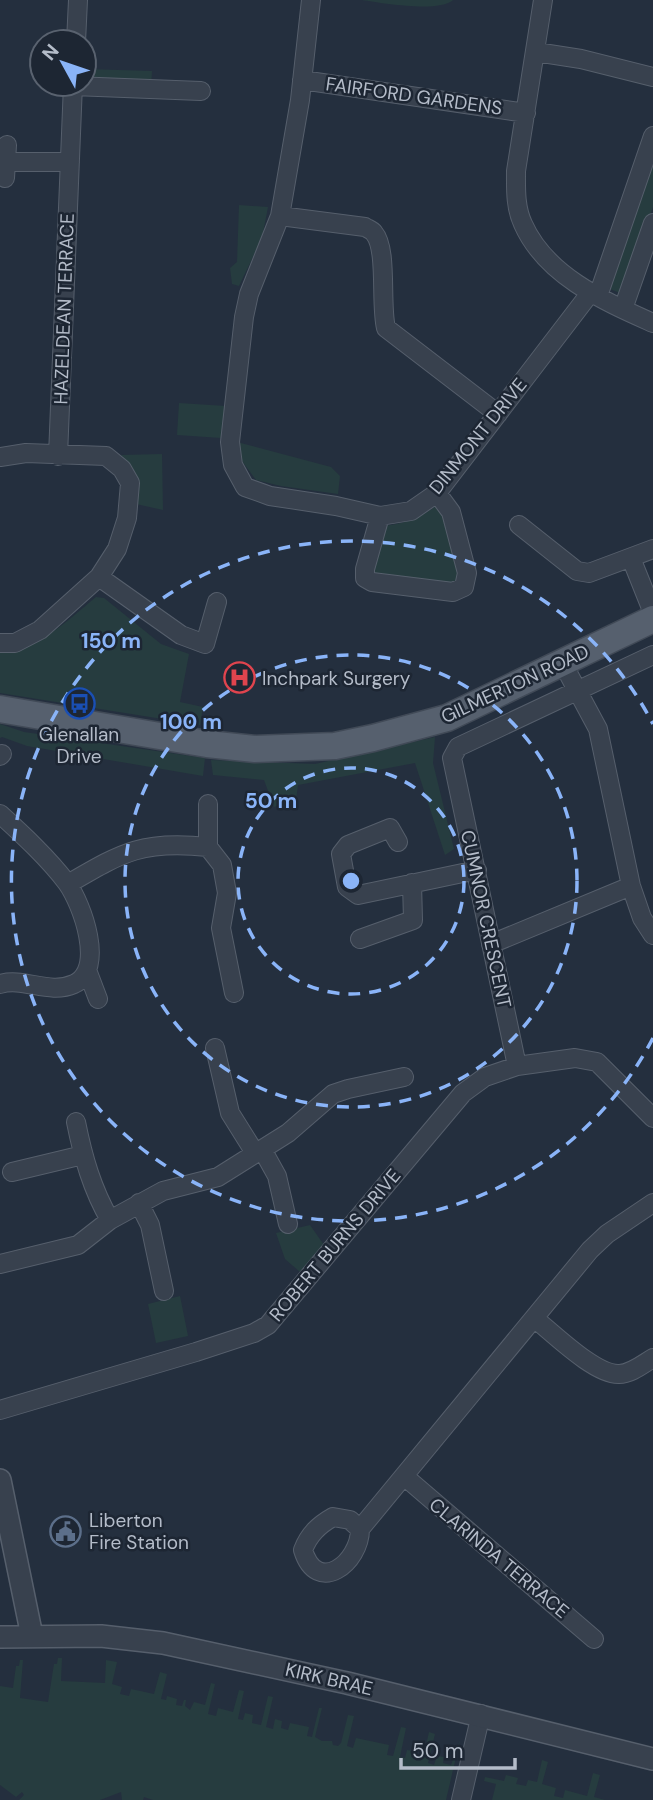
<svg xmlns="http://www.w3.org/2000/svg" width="653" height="1800" font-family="'DM Sans',sans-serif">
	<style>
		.green { fill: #263c3f }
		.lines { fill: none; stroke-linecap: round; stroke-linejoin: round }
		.minor-casing { stroke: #565f6c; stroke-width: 20 }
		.tertiary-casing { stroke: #565f6c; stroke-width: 24 }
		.primary-casing { stroke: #414a57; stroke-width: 29 }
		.minor { stroke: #38414e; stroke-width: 18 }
		.tertiary { stroke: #38414e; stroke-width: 21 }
		.primary { stroke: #56606e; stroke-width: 26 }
		.ring { fill: none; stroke: #8ab4f8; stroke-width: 3.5; stroke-dasharray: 12 9 }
		.labels { text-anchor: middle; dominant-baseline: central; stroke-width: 5; stroke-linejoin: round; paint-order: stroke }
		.street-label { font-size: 19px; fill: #b4bcc9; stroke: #1d2633 }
		.poi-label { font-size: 19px; fill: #b4bcc9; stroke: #1d2633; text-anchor: start }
		.centre { fill: #8ab4f8; stroke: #1d2633; stroke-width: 3.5 }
		.ring-label { font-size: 21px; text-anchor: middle; font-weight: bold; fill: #8ab4f8; stroke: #1d2633; stroke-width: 5; stroke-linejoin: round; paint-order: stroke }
	</style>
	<rect width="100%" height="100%" fill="#242f3e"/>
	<path class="green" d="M362,0h91c-14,13 -72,3 -91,0z
		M86,69l66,2 -1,15 -60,-6 -4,-4z
		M653,151v56l-30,87 -16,-6z
		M239,205l29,2 -6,31 -23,48 -7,-2 -2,-16 7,-6z
		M179,403l47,3 -5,32 -44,-3z
		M237,442l94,25 9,9 -2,18 -57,-8 -25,-6 -14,-19z
		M162,454l1,56 -27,-6c1,-22 2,-32 -15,-49z
		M436,506l8,6 18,58 -4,10 -8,6 -74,-11 -5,-11 11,-38c22,-2 36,-7 54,-20z
		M96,597l8,1 57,46 28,10 -9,48 23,5 -3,18 -200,-32v-44c38,2 68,-29 96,-52z
		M0,724l24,8 181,26 -2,18 -176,-30 -25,-9 -2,1z
		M435,737l-2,26 21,86 -9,6 -30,-92 -117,22 -2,15 -22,7 -10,-27 -51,-5 -2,-15 104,4z
		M310,1225l14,20 -24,27 -15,-13 -9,-26z
		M180,1296l8,40 -32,7 -8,-39z
		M58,1658h4l-1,23 44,2 1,-23 11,2 -5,22 10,3 -2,7 9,2 2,-7 23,5 6,-22 7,2 -6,25 5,1 1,-4 10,3 -1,6 6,1 2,-6h2l-1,6 5,4 4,-8 11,3 6,-22 4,1 -7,30 8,2 2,-8 15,4 6,-22 5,1 -6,28 5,1 2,-7 8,2 -1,8 9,2 7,-29 5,1 -7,30 7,2 2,-10 7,2 -1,7 7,2 2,-7 19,4 -2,9 5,1 7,-29h3l-7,29 7,4h10l1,4 5,1 3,-3 7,-28 6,1 -7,30 6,2 3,-10 33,7 -2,10 6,1 8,-29 5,1 -6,29 5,1 2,-8 8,1 1,8h7l6,-27 6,2 -7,29 6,2 3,-9 7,1 -1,6 8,2 9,-25 -14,60h-293l-9,-3 -1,3h-21l-1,-8 -21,8h-81l5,-5 -2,-3 -6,5 -16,-12v-99l13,2 3,-22h3l1,-6h3l-3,38 28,4 6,-38h3z
		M542,1760l6,2 -6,22 14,4 -2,8 9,2 2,-8 22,6 6,-23 7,2 -6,22 11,3h-113l4,-16 -12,-3 1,-4 19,4 2,-6 12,3 -2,6 10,2 2,-6 9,2z"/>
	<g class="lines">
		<defs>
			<path id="minor" d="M311,0l-11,100 -20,116 -31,78 -5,23 -14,125 3,23 12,22 25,9 66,10 44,10 31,-5 26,-18 154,-201
				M543,0l-27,171c0,17 -1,36 7,53 23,52 81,77 130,99
				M76,42l2,-42
				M536,52l45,7 72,18
				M302,80l224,33
				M73,86l128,5
				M6,162h64
				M5,178l2,-33
				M280,216l85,11c3,2 7,3 9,6 14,16 6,71 12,95l112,86
				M598,296l55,-160
				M623,309l30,-86
				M58,456l15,-372
				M0,457l26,-4 80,3 16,13 8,14 -3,35 -10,31 -18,28 -59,53 -25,13h-15
				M380,516l-15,53v9l7,4 81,10 11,-5 3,-14 -16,-61 -14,-19
				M519,525l58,46 12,2 64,-24
				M631,558l22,55
				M99,577l82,58 24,9 12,-42
				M562,662l36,67 33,157 11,32 11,17
				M0,756l2,-2
				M0,814c23,21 48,44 67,69 15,21 39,86 7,101 -25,11 -50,-7 -74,0
				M398,842l-8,-14 -42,17 -7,9 6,33 11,8 119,-25
				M208,847v-43
				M68,884c55,-32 74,-44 140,-37l14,18 5,28 -6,35 13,65
				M360,939l53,-19 -1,-37
				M491,944l140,-58
				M87,970l11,29
				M215,1048l15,65 25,40
				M517,1066l-65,-308 6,-11 195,-92
				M76,1122c7,35 16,67 34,98
				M262,1149l15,27 11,48
				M12,1172l71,-17
				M139,1203l11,22 14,66
				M0,1264l78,-19 32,-25 53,-29 55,-14 70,-44 45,-39 15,-5 56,-12
				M534,1318c19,15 61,57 85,56 12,0 24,-10 34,-16
				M0,1410l196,-58 58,-19 14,-8 195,-232 22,-16 32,-11 58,-8 22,4 56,56
				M404,1476l190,163
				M333,1517l17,3 10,9c0,34 -43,67 -57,21 6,-16 16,-25 30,-33z
				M360,1529l230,-279 17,-16 46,-31
				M461,1800l20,-86"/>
			<path id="tertiary" d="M0,1480l32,156
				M0,1637l101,-1 62,7 184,40 306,76"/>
			<path id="primary" d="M0,709l207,35 48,5 80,-3 38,-8 74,-20 206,-99"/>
		</defs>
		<use href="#minor" class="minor-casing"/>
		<use href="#tertiary" class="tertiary-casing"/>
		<use href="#primary" class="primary-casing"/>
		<use href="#minor" class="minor"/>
		<use href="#tertiary" class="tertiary"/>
		<use href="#primary" class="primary"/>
	</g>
	<g class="ring">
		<circle cx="351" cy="881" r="113"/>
		<circle cx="351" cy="881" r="226"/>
		<path d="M653 1038A340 340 0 1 1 653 724"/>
	</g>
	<defs>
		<symbol id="hospital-ring" viewBox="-11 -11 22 22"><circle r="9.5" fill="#1d2633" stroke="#e0444e" stroke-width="1.5"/><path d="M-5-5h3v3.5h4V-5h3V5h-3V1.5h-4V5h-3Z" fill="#e0444e"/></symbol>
		<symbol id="bus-ring" viewBox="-11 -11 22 22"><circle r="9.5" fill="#1d2633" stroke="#1a4fb4" stroke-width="1.5"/><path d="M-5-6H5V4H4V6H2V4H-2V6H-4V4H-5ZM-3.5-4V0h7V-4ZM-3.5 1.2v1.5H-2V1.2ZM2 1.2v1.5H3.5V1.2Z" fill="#1a4fb4"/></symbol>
		<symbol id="civic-ring" viewBox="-11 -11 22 22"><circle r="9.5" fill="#1d2633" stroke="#5c6f8a" stroke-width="1.5"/><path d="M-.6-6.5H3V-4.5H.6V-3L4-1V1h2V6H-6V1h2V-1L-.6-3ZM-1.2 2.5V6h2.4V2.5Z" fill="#5c6f8a"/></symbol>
	</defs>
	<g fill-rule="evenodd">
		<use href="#hospital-ring" x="222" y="660" width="35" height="35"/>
		<use href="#bus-ring" x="62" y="686" width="35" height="35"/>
		<use href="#civic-ring" x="48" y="1514" width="35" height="35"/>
	</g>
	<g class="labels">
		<g class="street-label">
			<text transform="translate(414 96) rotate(8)">FAIRFORD GARDENS</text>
			<text transform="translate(64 309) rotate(-88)">HAZELDEAN TERRACE</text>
			<text transform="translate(478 436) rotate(-51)">DINMONT DRIVE</text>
			<text transform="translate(515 684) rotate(-25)">GILMERTON ROAD</text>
			<text transform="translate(486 919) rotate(78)">CUMNOR CRESCENT</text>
			<text transform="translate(335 1245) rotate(-50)">ROBERT BURNS DRIVE</text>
			<text transform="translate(499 1558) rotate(40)">CLARINDA TERRACE</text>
			<text transform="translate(329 1679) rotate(13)">KIRK BRAE</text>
		</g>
		<g class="poi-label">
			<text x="262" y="678">Inchpark Surgery</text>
			<text x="79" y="734" text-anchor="middle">Glenallan<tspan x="79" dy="22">Drive</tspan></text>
			<text x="89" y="1520">Liberton<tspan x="89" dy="22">Fire Station</tspan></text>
		</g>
	</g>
	<circle cx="351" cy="881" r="10" class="centre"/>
	<g class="ring-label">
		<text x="111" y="648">150 m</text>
		<text x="191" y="729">100 m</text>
		<text x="271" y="808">50 m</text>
	</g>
	<g transform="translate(63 63) rotate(310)"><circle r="33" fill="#1d2633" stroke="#59626f" stroke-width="2"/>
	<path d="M0-5L12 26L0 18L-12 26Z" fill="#8ab4f8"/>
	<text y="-10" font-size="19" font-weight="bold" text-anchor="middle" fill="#b4bcc9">N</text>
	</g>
	<path d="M401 1758v10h114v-10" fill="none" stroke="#b4bcc9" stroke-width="3.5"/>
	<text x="412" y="1758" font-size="21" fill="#b4bcc9" stroke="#1d2633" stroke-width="5" paint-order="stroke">50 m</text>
</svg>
